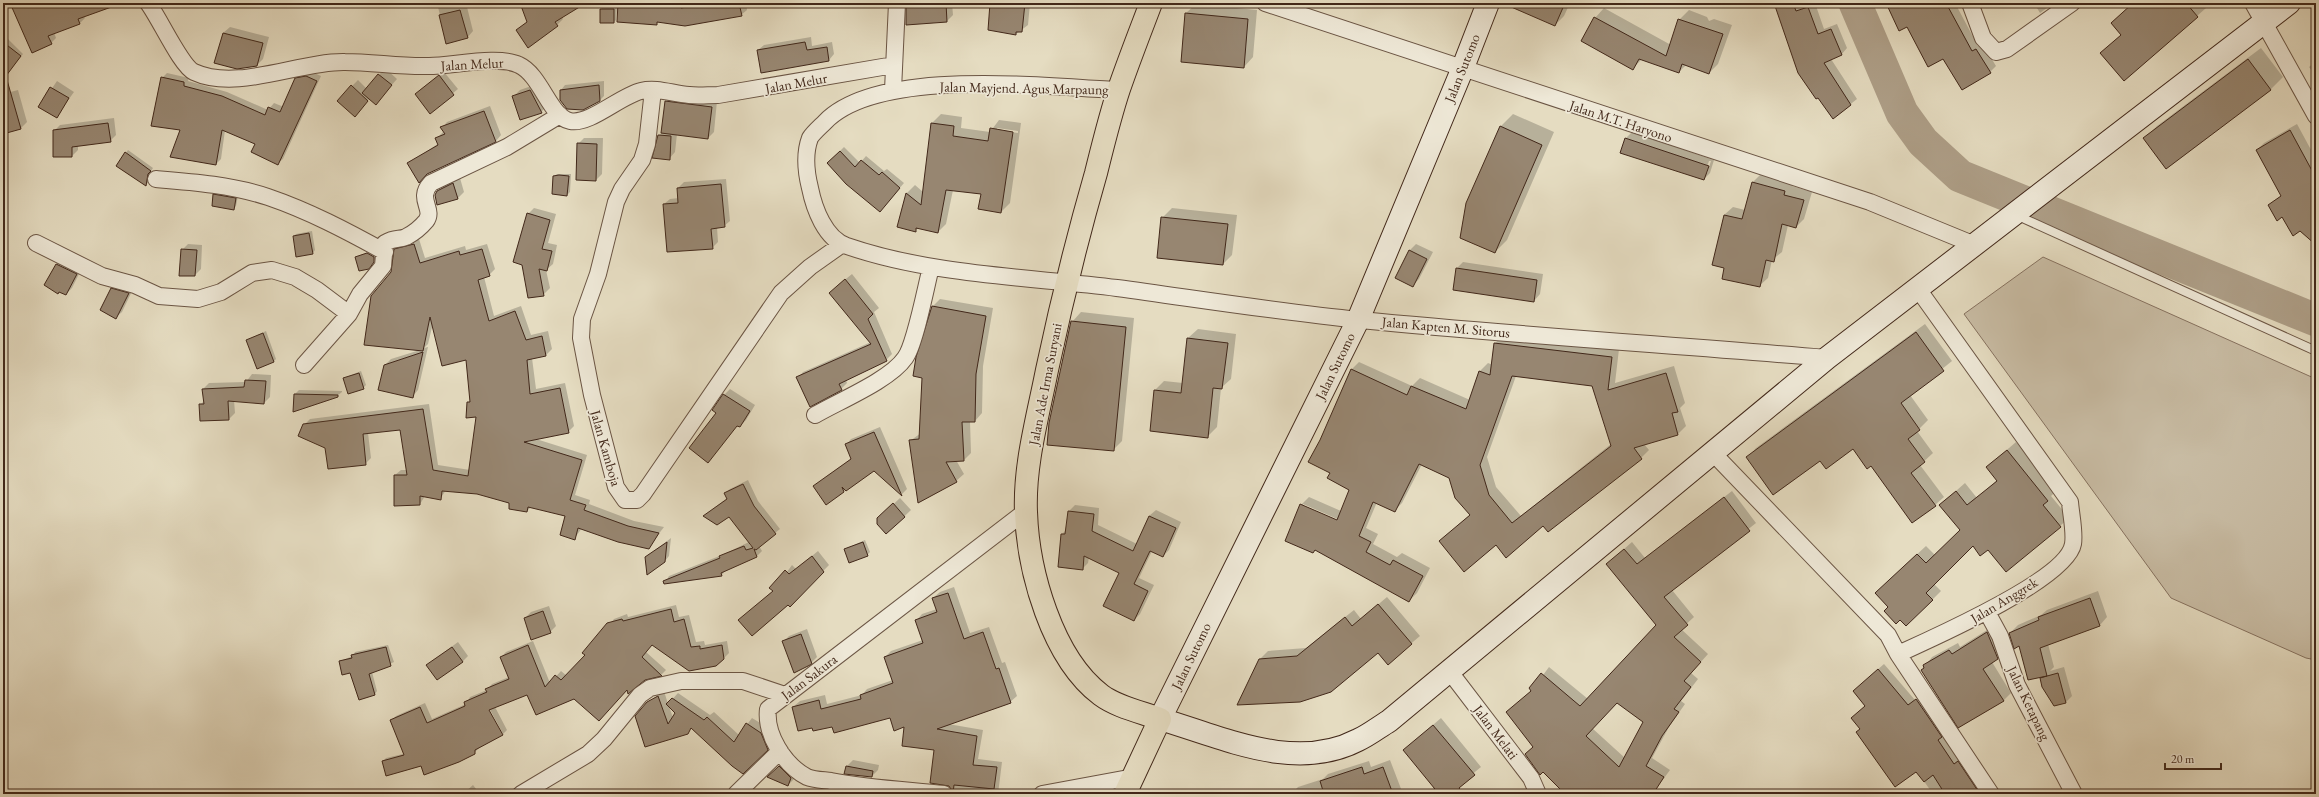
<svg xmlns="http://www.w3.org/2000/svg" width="2319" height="797" font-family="'EB Garamond',serif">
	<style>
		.green { fill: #c9bda5; stroke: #867260 }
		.shadow { fill: #0003; fill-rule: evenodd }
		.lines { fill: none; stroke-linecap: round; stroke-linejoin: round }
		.river { stroke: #ae9f88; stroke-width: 33 }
		.building { fill: #978671; stroke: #42281a; fill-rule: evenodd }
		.lane-casing { stroke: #6b5544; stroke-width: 10 }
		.street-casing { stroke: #6b5544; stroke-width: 18 }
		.secondary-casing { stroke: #42281a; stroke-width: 24 }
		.highway-casing { stroke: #42281a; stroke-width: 24 }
		.lane { stroke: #eee8d7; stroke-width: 8 }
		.street { stroke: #eee8d7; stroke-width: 16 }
		.secondary { stroke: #eee8d7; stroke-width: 22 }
		.highway { stroke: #e5dcc1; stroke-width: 22 }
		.labels { text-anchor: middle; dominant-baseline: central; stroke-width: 3.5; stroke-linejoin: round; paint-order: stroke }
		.street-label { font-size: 14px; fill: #42281a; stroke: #eee8d7 }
	</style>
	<rect width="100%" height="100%" fill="#e5dcc1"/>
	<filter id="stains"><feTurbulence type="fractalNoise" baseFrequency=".005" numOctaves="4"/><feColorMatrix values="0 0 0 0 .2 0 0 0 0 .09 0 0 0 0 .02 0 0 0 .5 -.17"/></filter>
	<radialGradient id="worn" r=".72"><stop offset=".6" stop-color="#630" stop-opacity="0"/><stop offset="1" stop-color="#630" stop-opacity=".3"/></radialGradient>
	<path class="green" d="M2043,257l273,122v281l-10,-2 -135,-60 -207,-284z"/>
	<path class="shadow" d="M62,3h50l-28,13 1,2 -5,5 -26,9 2,6 -5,5 -19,8z
		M377,3h24l-23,3z
		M437,3h29l7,28 -6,7 -20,5z
		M521,3h63l-22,14 1,2 -6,6 -40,5 11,-9z
		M619,3h127l1,7 -6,5 -82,6 -3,3z
		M907,3h45l1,12 -6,6 -40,2z
		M991,3h39l-2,22 -12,9z
		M1524,3h46l-6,13 -9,9z
		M1776,3h25l1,3 13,-3 9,26 13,-5 10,24 -6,7 -10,4 26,40 -24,19z
		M1886,3h69l23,43 4,-3 14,23 -6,6 -47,-14 -36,-32 -7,4z
		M2034,3h20l-14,10z
		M2134,3h68l4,5 -9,8 -75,18z
		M1196,4l61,6 -4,47 -9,10 -58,-54z
		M604,6l13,1 -1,13 -2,2 -13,-13z
		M1604,8l67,37 8,-25 10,-10 18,7 2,4 5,-2 18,6 -14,39 -9,9 -23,-8 -7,7 -37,-13 -9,9 -38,-50z
		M230,27l39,10 -6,22 -6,6 -34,-32z
		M811,37l1,9 20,-4 2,12 -5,6 -71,-10 6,-5z
		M8,39l15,15 -16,19 -4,-3v-25z
		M2261,48l22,29 -12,12 -105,78 -21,-29 12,-12z
		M2316,61v15l-7,-9z
		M385,68l12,11 -21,24 -6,-5 -9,11 -9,-23 6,-6 9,9z
		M312,72l9,4 -38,83 -5,4 -21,-20 -32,-13 -4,29 -5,5 -35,-35 -19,-51 5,-5 22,5 -1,3 39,11 41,18 6,-7 10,4 12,-28 5,-5z
		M444,72l14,17 -28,23 -9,-23z
		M57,81l17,11 -18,25 -16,-11z
		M604,81v15l-5,5 -38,-11 4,-5z
		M537,84l10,22 -6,6 -27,-16 6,-6z
		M18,90l9,32 -6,6 -18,5v-39z
		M672,95l45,6 -3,31 -6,6 -31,-4 -2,18 -6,7 -11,-23 4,-4 4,-30z
		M490,106l11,29 -5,6 -68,32 -20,-9 31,-21 -2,-5 7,-7 -2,-3 5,-6z
		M941,114l21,3 -1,11 29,4 9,-12 22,3 -11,80 -9,9 -19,-18 -29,-4 -7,34 -8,8 -20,-4 -3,3 -16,-5 8,-33 8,-8 8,7 9,-69zM997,128l21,3v2l-21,-3z
		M1513,114l41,18 -47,108 -12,12 -28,-49 34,-77z
		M114,118l2,17 -6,6 -32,5v4l-6,6 -18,-25 6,-6z
		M2297,124l19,35v85l-47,-39 13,-10 -25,-45 7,-7z
		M1632,132l82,28 -4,13 -6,6 -78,-41zM1709,161h2l-4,12h-2z
		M584,138h19l-1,36 -6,6 -18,-36z
		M844,147l16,16 6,-7 18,15 3,-2 17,14 -20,23 -56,-43z
		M128,150l25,18 -4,6 1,6 -4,5 -20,-32z
		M557,174h14l-1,18 -3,3 -13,-18z
		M1761,174l32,9 -1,3 20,6 -8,27 -8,8 -8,-2 -6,27 -10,8 -4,18 -9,8 -33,-19 -13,-3 11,-49 9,-8 12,3 8,-28z
		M460,178l4,14 -6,6 -21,6 1,-13 7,-6z
		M726,179l4,42 -6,5 -7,1 1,15 -6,6 -48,-44 6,-5 9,-1 -1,-10 6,-6z
		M217,192l21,4 -2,10 -2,2 -20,-13z
		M534,208l22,6 -8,29 9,2 -4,19 -7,6 4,18 -7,7 -20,-31 -9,-2 14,-48z
		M1172,208l65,7 -5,40 -9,9 -61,-46z
		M312,231l3,19 -2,3 -19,-17 2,-2z
		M419,239l6,19 40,-12 1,4 21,-6 8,25 -6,6 -5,2 10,39 27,-10 10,29 17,-4 4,18 -6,6 -14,3 4,31 29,-6 9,43 -6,6 -32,7 51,16 -12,40 15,5 -1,4 45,17 30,6 -16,21 -66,-20 -8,11 -7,-23 -36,-9 -4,4 -16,-9 -34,-9 -31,-3 -6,9 -15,-3 -5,8 -25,-29 6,-5h6l-6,-41 -33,4 3,25 -6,6 -39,-16 -22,-23 6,-6 119,-15 9,61 32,5 7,-55 -9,-12 3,-3 -4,-41 -34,-36 -5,21 -4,4 4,-1 -10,43 -6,7 -27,-32 6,-6 29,-9 -28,-78 3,-22 6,-6z
		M188,244l14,1 -1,24 -6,6 -13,-25z
		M1416,244l17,8 -14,27 -6,6 -17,-8 14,-27z
		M370,251l7,3 -1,4 -5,6 -15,-7z
		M63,258l19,10 -10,20 -6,6 -21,-9 12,-21z
		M1463,262l80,12 -3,20 -6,7 -77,-33z
		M852,274l27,34 -5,4 18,42 -6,6 -40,20 1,3 -6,6 -43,-11 5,-6 68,-30 -35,-55z
		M118,283l16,4 -12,25 -7,6 -3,-29z
		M940,299l53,9 -10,58 -1,47 -7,8h-5l1,32 -7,7h-8l8,14 -8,7 -46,-40 11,-8 2,-56 -6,-20 16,-51z
		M1081,312l53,6 -12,123 -9,9 -41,-128z
		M1925,324l27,37 -42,34 18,25 -11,11 16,22 -13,12 24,32 -9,8 -64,-40 -18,-17 -33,12 -72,-3 8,-9z
		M1198,329l38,5 -5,45 -10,9 -4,39 -10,10 -52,-47 9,-9 19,2 5,-45z
		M266,331l10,28 -3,3 -26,-22z
		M1503,336l116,13 -4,34 59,-17 11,37 -5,5 6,18 -8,8 -34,10 5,6 -8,8 -97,67 -48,19 -56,-3 31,-27 -21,-37 -28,-13 -20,39 -8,8 -17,-9 -11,26 12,6 -5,10 24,13 5,-4 28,15 -13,25 -8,8 -93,-52 -3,3 -12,-47 8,-8 32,14 9,-22 -19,-17 -10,-31 30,-71 8,-8 53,24 8,-8 50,22 10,-29 8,-8 5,2 2,-22zM1516,376l77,9 18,59 -90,72 -25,-29 -9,-30zM1303,504l39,17 -1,2 -38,-16z
		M361,371l5,14 -3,3 -19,-10z
		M252,374l19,1 -1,22 -6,6 -30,-3 1,13 -6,6 -29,-14 4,-4 -1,-12 6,-6 37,-1z
		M730,389l25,16 -9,15 -6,6 -2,-1 -30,36 10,-49 6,-17z
		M299,390l43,1v1l-5,4 -42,-2z
		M880,427l27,62 -5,5 -28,-24 -30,21 -30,-5 38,-28 -6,-13 5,-6z
		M2016,442l40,49 -5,5 18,22 -9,8 -72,22 -15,-3 -40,38 8,8 -9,9 -43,7 -4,-23 41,-38 9,9 26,-25 -21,-25 25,-22 12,15 20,-18 -10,-13z
		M748,480l10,21 22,28 -21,17 3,5 -5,5 -31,14 -5,6 -56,7 4,-7 53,-21 27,-13 1,4 3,-1 -24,-29h-25l23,-18 -2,-5 5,-4z
		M1732,491l24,32 -84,67 22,27 -13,12 27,25 -17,19 7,6 -17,22 4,3 -16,23 -17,31 18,12 -17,23 -87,1 -32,-48 -27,-34 25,-22 17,-23 39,32 70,-74 -51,-61 25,-22 13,16zM1617,702l28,20 -20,36 -33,-30z
		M900,498l11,12 -24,23 -9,-14z
		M1075,505l24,3 -1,17 39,19 12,-28 7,-6 25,12 -12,28 -6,6 -11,-5 -13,27 15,7 -14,29 -6,6 -14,-48 -31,-15 -1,6 -6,6 -20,-35 5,-5 2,-18z
		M671,538l-2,18 -5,6 -12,-9z
		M865,540l5,12 -3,3 -22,-6z
		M818,551l11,14 -39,40 -50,15 34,-30 18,-25 4,4z
		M954,587l16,46 19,-6 13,36 3,-1 12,34 -7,6 -62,22 35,6 -5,29 24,3 -4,32h-44l-19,-45 -29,-24 -16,-9 -57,10 -40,-19 7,-6 25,-6 2,9 35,-9 5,-6 26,-9 -8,-23 6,-6 32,-11 -7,-19 6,-7 15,-5 -4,-11 7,-6z
		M2098,591l9,26 -7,8 -52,19 6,23 -4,4 14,-4 8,29 -6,6 -25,-24 2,-2 -33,-43 8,-8 23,-10 6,-5z
		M1387,597l33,39 -32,27 -10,-12 -118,8 8,-8 38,-3 48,-38 7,9z
		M676,605l3,12 10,-2 7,27 8,-1 1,4 22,-4 2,12 -5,5 -71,-14 -7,8 20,18 -5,5 -17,4 -16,10 -53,9 -47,-4 -33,13 12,23 -4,4 -15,-28 -9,42 -5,5 -53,12 -30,-44 5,-5 29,-13 7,16 34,-15 4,-7 17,-7 5,-6 17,-7 -8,-20 5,-5 27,-11 17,42 11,-12 6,5 19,-21 28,-36 13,-5 1,3z
		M549,606l7,20 -6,6 -25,-14 6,-6z
		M1995,625l10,25 -13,12 19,31 -8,8 -81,-31 10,-13 26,-14 2,4z
		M807,629l10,28 -6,6 -28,-21 6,-6z
		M458,642l10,14 -6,6 -35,3z
		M388,645l6,17 -22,10 5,19 -2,3 -35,-33 13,-5 2,-4z
		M1884,664l31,36 8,-6 68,100h-58l-17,-24 -55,-41 -9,-11 14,-13 -6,-20z
		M664,691l4,13 10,-11 32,22 4,-3 25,23 13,-17 15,9 6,16 -30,30 -51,-45 -5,5 -41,13 1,-43zM669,706l8,7 -4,5z
		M1441,718l40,49 -33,27h-21l8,-7 -31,-37z
		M403,754l5,12 -25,-5 3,-3z
		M785,760l12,11 -3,8 -6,6 -19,-8z
		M853,760l26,5 -1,5 -6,6 -25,-10z
		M1390,760l13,34h-112l7,-7 25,-8 5,-5 41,-13 2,6z
		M2316,773v7l-3,-1z
		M473,785l7,9h-17z"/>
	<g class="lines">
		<path class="river" d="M1855,3l47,110 21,29 37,34 356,144"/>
	</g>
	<path class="building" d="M10,3h107v2l-39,14 2,5 -32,12 4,8 -20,9z
		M520,3h66l-31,19 3,4 -30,22 -12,-18 11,-8z
		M618,3h64l-1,5 30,-5h28l3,13 -57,10 -28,-4v3l-40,-3z
		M906,3h40l1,19 -41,3z
		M990,3h35l-3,29h-6v3l-28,-5z
		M1502,3h63l-10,23z
		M1774,3h19l3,8 12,-4 10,27 13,-5 11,26 -18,8 27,42 -18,14 -15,-21 -2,1 -18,-26z
		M1886,3h60l26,48 4,-2 15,24 -29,17 -19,-31 -15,8 -21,-40 -8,4z
		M2133,3h53l12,14 -74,64 -24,-28 21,-18 -10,-12z
		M600,9h14v14h-14z
		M460,10l8,28 -22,6 -7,-29z
		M1185,13l63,6 -4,49 -63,-6z
		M1594,17l72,39 12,-37 45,15 -14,40 -27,-10 -3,9 -40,-14 -6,11 -52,-29z
		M223,33l40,10 -6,23 -20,3 -23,-6z
		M3,42l18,14 -18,24z
		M805,42l2,8 20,-3 2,14 -68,12 -4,-23z
		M2248,59l23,31 -105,79 -23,-31z
		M378,74l14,11 -16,20 -14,-12z
		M439,75l15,20 -24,19 -15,-20z
		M306,76l11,5 -39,84 -27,-13 4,-8 -33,-14 -6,35 -46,-8 10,-27 -29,-4 10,-49 23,5v4l38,10 43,19 3,-8 12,5 15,-34z
		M3,80h4l14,49 -18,5z
		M351,85l17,16 -13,16 -18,-16z
		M599,85l1,16 -17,9 -16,-1 -7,-9v-10z
		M50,87l19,11 -12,20 -19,-11z
		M530,90l12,23 -22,7 -8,-24z
		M665,101l47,6 -4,32 -47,-6z
		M484,111l12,31 -69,32 -8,9 -12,-20 31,-18 -3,-7 10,-4 -5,-7z
		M108,123l3,19 -39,5v10h-19v-27z
		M931,123l23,3 -1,10 35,5 2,-13 23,4 -12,81 -23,-4 3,-15 -35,-4 -8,43 -22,-5v4l-19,-5 9,-34 15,12z
		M1500,126l42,19 -47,108 -35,-15 6,-35z
		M2290,130l26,48v67l-16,-14 -7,5 -11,-19 -5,4 -9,-16 13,-9 -25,-46z
		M658,135l13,1 -1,24 -18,-2z
		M1625,138l84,28 -5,14 -84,-27z
		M577,143l20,1 -1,37 -20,-1z
		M840,151l15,16 6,-7 18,15 3,-3 18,16 -20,24 -34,-28 -19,-21z
		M125,152l26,19 -3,3 -2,12 -30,-20z
		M559,175l10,1 -2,20 -15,-2 1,-18z
		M1752,182l33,9 -1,4 20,5 -8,28 -14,-4 -8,38 -8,-2 -6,27 -38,-8 2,-11 -12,-3 12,-50 18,4z
		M453,183l5,16 -21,6 -2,-10 2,-4z
		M721,184l4,43 -14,2 2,20 -46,3 -4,-48 15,-1 -1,-15z
		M213,194l23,4 -2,12 -22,-4z
		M527,213l23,7 -8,29 10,2 -5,20 -8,-2 5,27 -16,2 -6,-33 -9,-3z
		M1161,217l67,7 -5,41 -66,-7z
		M309,233l4,21 -17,3 -3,-21z
		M414,244l6,19 39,-12 1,4 22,-6 8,27 -12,4 11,41 26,-10 11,29 16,-4 4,20 -19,4 3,34 30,-6 9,45 -45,9 58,18 -12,40 16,5 -2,5 44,16 31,7 -10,16 -31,-7 -40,-14 -3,12 -15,-5 5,-19 -37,-9 -1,5 -18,-3v-6l-32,-9 -35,-3 -1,9 -21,-4v9l-26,1v-31h13l-7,-45 -37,4 3,31 -38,4 -3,-21 -27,-12 5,-12 120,-15 10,61 35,6 8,-59 -10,1 1,-16h3l-4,-42 -24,6 -12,-49 -7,34 -59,-6 7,-49 20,-24 3,-23z
		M181,249l16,1 -2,26h-16z
		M1409,250l18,9 -14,28 -18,-9z
		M367,253l7,4v5l-5,7 -10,2 -4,-14z
		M56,264l21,10 -11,21 -7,-3 -1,2 -14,-9z
		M1456,268l81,12 -3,22 -81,-12z
		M845,279l28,35 -5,5 19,42 -48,23 3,6 -32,17 -14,-30 75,-33 -42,-51z
		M111,288l18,5 -13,26 -16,-9z
		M932,306l54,10 -10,58 -1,48h-13l2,39 -18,1 11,20 -39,21 -9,-63 10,-1 3,-61 -9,-2 3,-19z
		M1071,321l55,6 -12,124 -67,-6 2,-22z
		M1916,332l28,39 -43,32 19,27 -12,9 17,23 -14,11 25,33 -24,17 -41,-57 -4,3 -14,-20 -27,20 -6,-8 -47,34 -27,-38z
		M263,333l11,29 -17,7 -11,-29z
		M1187,338l41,5 -6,46 -9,-1 -5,50 -58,-7 4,-41 27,3z
		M1494,343l118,14 -4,33 58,-17 12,39 -6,1 6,22 -44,13 8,11 -94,73 -5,-6 -37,32 -10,-13 -32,27 -25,-31 31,-26 -15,-17 -6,-20 -30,-14 -24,48 -22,-10 -14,34 12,6 -5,10 24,13 3,-5 30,16 -14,26 -94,-52 -2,3 -28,-12 15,-37 37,16 12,-30 -22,-12 3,-5 -22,-11 12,-22 31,-71 56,26 4,-9 55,23 13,-38 11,4zM1512,376l80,10 19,60 -99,77 -23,-28 -9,-30z
		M423,352l-10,46 -35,-8 6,-25z
		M359,373l5,16 -16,5 -5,-16z
		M245,380l21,1 -2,23 -36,-3 1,19 -29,1 -1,-17h5l-2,-15 42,-2z
		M294,394l44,1v2l-45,15z
		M723,394l27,17 -10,16 -3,-1 -29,37 -19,-15 27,-35 -4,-3z
		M874,432l28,64 -28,-25 -28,20 -4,-4 2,5 -18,13 -13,-19 38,-27 -6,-15z
		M2007,450l41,51 -5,4 18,22 -55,45 -18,-22 -8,6 -7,-10 -47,47 7,7 -27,26 -6,-6 -4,4 -12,-13 4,-4 -13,-14 42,-39 9,9 34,-33 -21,-25 17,-14 11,14 30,-24 -11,-14z
		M743,484l11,22 22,28 -20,16 -2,-1 3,8 -36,16 1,3 -58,8 -1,-3 57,-23 -1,-2 25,-10 2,4 7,-2 -24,-31 -12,8 -14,-9 24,-17 -3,-6z
		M1724,497l26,34 -86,66 24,28 -14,12 27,25 -17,19 7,6 -17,22 5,3 -17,24 -16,30 18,11 -11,17h-88l-22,-22 -3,3 -15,-21 8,-7 -27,-35 25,-21 -2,-3 12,-15 39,33 76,-81 -50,-61 18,-15 13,15zM1617,703l26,19 -24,45 -33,-31z
		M893,503l12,14 -19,17 -9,-10v-6z
		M1068,511l26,3 -2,17 41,20 16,-35 27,12 -13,29 -13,-6 -16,33 14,7 -14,30 -31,-15 16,-33 -35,-17 -1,14 -25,-3 3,-33h4z
		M667,542l-2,20 -18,13 -2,-18z
		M863,542l5,14 -19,7 -5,-14z
		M812,556l12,16 -34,35 -2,-2 -36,31 -14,-16 35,-29 -4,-3 16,-18 4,4z
		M948,593l16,46 19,-7 13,37 3,-1 12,35 -74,26 40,7 -4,29 24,2 -3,22 -40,-4 -1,8 -4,-7 -19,-3 4,-33 -32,-4 2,-19 -10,4 -4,-13 -56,15 -2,-6 -19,4 -1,-3 -14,3 -6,-24 27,-7 2,9 40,-10 -1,-4 33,-12 -9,-26 39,-14 -8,-23 22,-8 -5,-14z
		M2090,598l10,28 -60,22 7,28 -19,4 -9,-34 -5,3 -5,-16 30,-13 -1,-3z
		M1378,604l34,40 -24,21 -10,-12 -47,39 -31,10 -63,3 22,-46 38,-3 48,-39 7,9z
		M671,609l3,13 10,-3 7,28 9,-1v3l22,-4 2,14 -8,7 -27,5 -37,-26 -10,12 20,19 -17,4 -17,14 -1,-4 -28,31 -25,-22 -38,16 -9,-20 -38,15 14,25 -28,15v4l-16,8 -35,13 -3,-9 -35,10 -4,-15 22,-6 -14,-35 30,-13 7,16 38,-17 -1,-4 23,-10 -2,-3 24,-10 -9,-22 28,-12 17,42 10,-12 6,5 24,-25 -3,-2 25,-30 15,-4 1,2z
		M543,611l8,22 -20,7 -7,-22z
		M1987,632l11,27 -15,10 21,32 -46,27 -37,-58 3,-2 -1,-3 26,-15 3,4z
		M801,634l11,30 -18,9 -12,-32z
		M386,647l5,19 -22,8 6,21 -16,5 -9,-27 -8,2 -3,-14 13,-3 -1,-3z
		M452,647l11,15 -26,18 -11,-15z
		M1878,669l30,36 8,-6 26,38 -4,3 16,24 4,-3 22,33h-35l-12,-19 -9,7 -8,-10 -21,15 -39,-55 4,-3 -9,-11 14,-12 -12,-15z
		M2058,673l8,30 -12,3 -12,-19 -2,-9z
		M658,696l10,28 7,-11 -9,-9 6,-6 32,22 3,-3 27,25 12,-19 15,10 7,17 -25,24 -11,-8 -41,-38 -3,6 -43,13 -10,-31 12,-14z
		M1433,725l42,50 -16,13 5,6h-25l-36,-44z
		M779,766l12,12 -3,8 -21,-9z
		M846,766l27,5 -1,6 -28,-3z
		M1362,767l2,7 19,-7 10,27h-69l-4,-13z"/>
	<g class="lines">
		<defs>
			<path id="lane" d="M2016,215l300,136"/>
			<path id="street" d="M148,3c12,16 33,63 46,69 43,20 106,-11 151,-10 28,0 56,5 84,4 23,0 70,-11 90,-1 22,10 31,52 51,56 20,4 50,-25 71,-30 16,-4 32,3 48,4 9,1 19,0 29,0l176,-30
				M1265,3l605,199 105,43
				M1970,3l13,35 13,14 11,-3 65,-46
				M2253,3l63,113
				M653,90l-6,54 -5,16 -20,29 -6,13 -18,72 -16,45 -1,19 11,57 24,92 9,13h12l6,-6 138,-201 29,-26 31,-22
				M893,90l4,-87
				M1118,90c-73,-3 -240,-23 -293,32 -5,5 -12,11 -15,16 -6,16 -4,34 0,50 4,20 15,51 37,58 84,29 182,31 270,42 81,11 162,24 243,32 155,15 311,25 467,38
				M156,179c37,3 76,6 112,18 41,14 79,34 117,55
				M36,243l66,33 33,9 24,11 39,3 23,-7 31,-19 20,-3 23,7 22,13 32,24
				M304,365l45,-51 11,-20 23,-28 2,-23c10,-6 14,-3 21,-6 6,-3 15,-10 20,-16 9,-12 -10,-22 5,-38l76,-36 53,-32
				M815,415c24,-14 75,-35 90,-57 10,-13 21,-72 26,-91
				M1712,452l176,183 10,19c33,-15 169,-75 175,-110 2,-12 -2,-29 -3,-42l-152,-213
				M1987,612l13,24 17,49 57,109
				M1898,654l93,140
				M1450,672l81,106 7,16
				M521,794l67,-40 16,-15 36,-44 10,-7 31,-7h62l42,14
				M736,794l44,-43
				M944,794c-38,-4 -76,-6 -113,-13 -7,-1 -17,-1 -24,-4 -23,-12 -42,-43 -39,-68l258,-198
				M1042,794l92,-17"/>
			<path id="secondary" d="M1488,3l-26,67 -104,250 -198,399c62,18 135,54 198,21 11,-5 21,-13 31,-19l438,-363 462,-355"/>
			<path id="highway" d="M1125,794l35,-75c-19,-7 -43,-12 -59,-24 -49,-37 -73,-124 -75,-183 -2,-47 12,-96 21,-142 14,-66 30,-131 49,-197 7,-28 14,-57 23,-84 10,-29 21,-57 32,-86"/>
		</defs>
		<use href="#lane" class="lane-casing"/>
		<use href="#street" class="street-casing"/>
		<use href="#secondary" class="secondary-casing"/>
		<use href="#highway" class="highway-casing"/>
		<use href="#lane" class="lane"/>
		<use href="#street" class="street"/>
		<use href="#secondary" class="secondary"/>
		<use href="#highway" class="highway"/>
	</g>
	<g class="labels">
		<g class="street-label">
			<text transform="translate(472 64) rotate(-3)">Jalan Melur</text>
			<text transform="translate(1462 68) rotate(-68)">Jalan Sutomo</text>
			<text transform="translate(796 83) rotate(-10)">Jalan Melur</text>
			<text transform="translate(1024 88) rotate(1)">Jalan Mayjend. Agus Marpaung</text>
			<text transform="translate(1621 121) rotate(18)">Jalan M.T. Haryono</text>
			<text transform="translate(1446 327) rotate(5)">Jalan Kapten M. Sitorus</text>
			<text transform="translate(1335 366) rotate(-64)">Jalan Sutomo</text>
			<text transform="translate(1045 384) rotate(-79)">Jalan Ade Irma Suryani</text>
			<text transform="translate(606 448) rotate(74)">Jalan Kamboja</text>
			<text transform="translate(2004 600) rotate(-31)">Jalan Anggrek</text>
			<text transform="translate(1191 656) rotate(-64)">Jalan Sutomo</text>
			<text transform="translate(809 677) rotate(-37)">Jalan Sakura</text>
			<text transform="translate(2029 703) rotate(64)">Jalan Ketapang</text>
			<text transform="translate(1496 732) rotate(53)">Jalan Melati</text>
		</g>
	</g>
	<rect width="2319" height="797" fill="none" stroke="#e5dcc1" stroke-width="16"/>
	<rect x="4" y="4" width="2311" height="789" fill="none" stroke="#42281a" stroke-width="2"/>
	<rect x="8" y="8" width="2303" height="781" fill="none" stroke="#42281a"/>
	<path d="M2165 763v6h56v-6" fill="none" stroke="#42281a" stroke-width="2"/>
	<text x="2171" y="763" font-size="12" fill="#42281a" stroke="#eee8d7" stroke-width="3" paint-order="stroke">20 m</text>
	<rect width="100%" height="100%" filter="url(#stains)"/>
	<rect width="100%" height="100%" fill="url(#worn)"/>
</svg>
